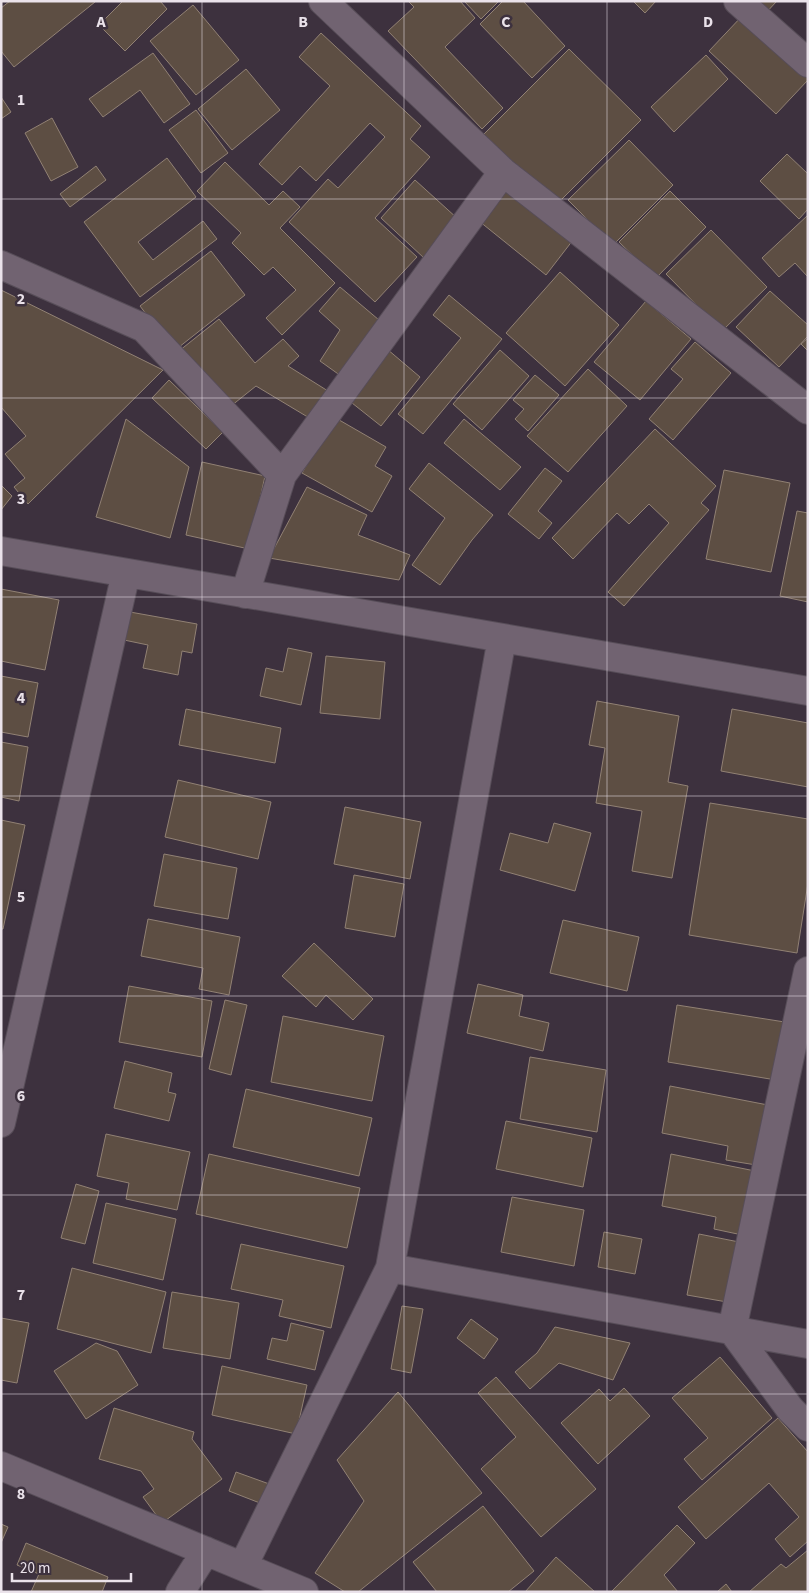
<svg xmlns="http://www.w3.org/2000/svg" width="809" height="1593" font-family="'Source Sans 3',sans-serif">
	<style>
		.building { fill: #5d4e43; stroke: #918174 }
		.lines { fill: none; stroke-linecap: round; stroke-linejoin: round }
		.minor-casing { stroke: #574d58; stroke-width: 30 }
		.minor { stroke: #716371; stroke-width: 28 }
		.grid { fill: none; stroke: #eae2ea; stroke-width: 1; stroke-opacity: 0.55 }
		.grid-label { font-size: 16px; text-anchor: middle; font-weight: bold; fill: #eae2ea; stroke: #3d313e; stroke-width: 5; stroke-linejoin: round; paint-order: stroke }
	</style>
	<rect width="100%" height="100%" fill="#3d313e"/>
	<path class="building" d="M10,1h85v1l-81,65 -13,-16v-43z
		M123,1h37l7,8 -42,42 -26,-26z
		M408,1h52l15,17 -30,29 58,61 -21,21 -94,-98 26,-24z
		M464,1h35l-18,18z
		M503,1h20l42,45 -33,32 -52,-54z
		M633,1h23l-11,12z
		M747,1h30l-14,15z
		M193,5l46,55 -43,35 -46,-54z
		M743,15l65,61v4l-32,34 -67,-63z
		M321,33l100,93 -11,13 20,18 -55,61 42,39 -42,45 -86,-80 39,-43 10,9 47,-51 -15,-14 -54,58 -16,-15 -18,19 -23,-21 71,-78 -31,-29z
		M569,49l72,71 -87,87 -72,-71z
		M153,53l37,51 -26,19 -24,-33 -37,27 -14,-18z
		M706,55l22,24 -54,53 -23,-25z
		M246,69l34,41 -48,40 -34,-41z
		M1,97l10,15 -10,7z
		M196,110l32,43 -27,20 -32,-43z
		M52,118l26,49 -27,14 -26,-48z
		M629,140l44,45 -60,60 -45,-45z
		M787,154l21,20v35l-9,10 -39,-38z
		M167,158l29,39 -58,45 15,18 50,-39 14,18 -77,58 -56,-75z
		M225,162l44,43 14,-14 17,16 -20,21 55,55 -53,52 -16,-17 30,-28 -23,-23 -9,8 -32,-32 9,-10 -44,-42z
		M96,166l10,14 -36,27 -10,-13z
		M415,180l43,39 -34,39 -43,-40z
		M500,183l73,57 -27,35 -72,-58z
		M670,191l36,36 -50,51 -37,-36z
		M808,215v62l-13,-14 -16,14 -17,-19z
		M711,230l56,57 -45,44 -56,-57z
		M211,251l34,44 -71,56 -34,-45z
		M560,272l59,53 -54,61 -59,-53z
		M340,287l39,33 -38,56 -21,-15 20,-31 -21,-19z
		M1,290l162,80 -135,134 -14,-17 11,-9 -20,-24 21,-18 -25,-29z
		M770,291l38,34v11l-29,31 -43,-40z
		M449,295l53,44 -79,95 -25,-20 63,-76 -28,-23z
		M646,301l45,38 -51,61 -46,-38z
		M219,319l36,44 28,-24 16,17 -11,10 40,25 -17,28 -55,-33 -30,24 -47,-59z
		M808,338v13l-7,-7z
		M695,342l36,31 -58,67 -24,-21 34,-40 -12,-10z
		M387,349l33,28 -39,49 -34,-27z
		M500,350l29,26 -47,54 -29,-26z
		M588,369l39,37 -59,66 -41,-36z
		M535,375l24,20 -31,36 -13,-12 9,-10 -11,-9z
		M169,380l54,52 -17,17 -54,-51z
		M334,417l52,30 -11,19 17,10 -20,36 -70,-39z
		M126,419l63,48 -19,71 -74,-21z
		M464,419l57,48 -21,23 -56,-47z
		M655,429l61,57 -15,17 8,7 -85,96 -16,-14 61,-69 -20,-19 -20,20 -12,-11 -44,46 -21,-21z
		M202,462l63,14 -16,73 -63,-14z
		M429,463l64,52 -21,25 -32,45 -28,-20 33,-47 -36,-29z
		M545,468l17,13 -24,30 14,12 -13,16 -31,-25z
		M724,470l66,13 -19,89 -65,-13z
		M1,485l11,11 -11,14z
		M307,487l60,28 -9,20 52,20 -11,25 -130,-22z
		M797,511l11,2v89l-28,-6z
		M1,589l58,11 -14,70 -44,-9z
		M130,612l67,12 -5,29 -10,-2 -4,24 -35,-7 5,-23 -24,-5z
		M288,648l24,5 -11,52 -41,-9 6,-28 17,4z
		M326,656l59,6 -5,57 -60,-6z
		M1,676l37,7 -10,54 -27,-5z
		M597,701l82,15 -11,66 20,4 -16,92 -40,-7 10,-60 -46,-8 9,-55 -16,-3z
		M186,709l95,19 -6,35 -96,-18z
		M732,709l76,14v64l-87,-16z
		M1,742l27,5 -9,54 -18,-4z
		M178,780l93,22 -13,57 -93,-22z
		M710,803l98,16v64l-11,70 -108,-18z
		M345,807l76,15 -11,57 -76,-15z
		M1,820l24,5 -22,104h-2z
		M554,823l37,10 -16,58 -75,-21 10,-37 38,10z
		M164,854l73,14 -9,51 -74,-13z
		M354,875l50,9 -9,53 -50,-9z
		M148,919l92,18 -11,58 -30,-6 4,-21 -62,-12z
		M563,920l76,17 -12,54 -77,-18z
		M314,943l59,56 -20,21 -27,-25 -10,12 -34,-31z
		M478,984l45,11 -4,21 30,7 -6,28 -76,-18z
		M129,986l83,15 -10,56 -83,-15z
		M225,1000l22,5 -16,70 -22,-6z
		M677,1005l114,18 -9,58 -114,-19z
		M283,1016l101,20 -12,65 -101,-19z
		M530,1057l76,13 -9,62 -77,-13z
		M125,1061l47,12 -4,19 8,2 -7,27 -55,-13z
		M670,1086l103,20 -11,60 -36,-6 2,-14 -66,-13z
		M246,1089l126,29 -13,58 -126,-29z
		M506,1121l86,17 -9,49 -87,-18z
		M106,1134l84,18 -13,58 -51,-11 3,-16 -32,-7z
		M209,1154l151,34 -13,60 -151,-34z
		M671,1154l89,18 -13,64 -33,-7 2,-12 -54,-11z
		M76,1184l23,7 -14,53 -24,-6z
		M512,1197l72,13 -10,56 -73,-14z
		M106,1203l70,16 -13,61 -70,-17z
		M604,1232l38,7 -7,35 -37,-7z
		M699,1234l40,8 -12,60 -40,-7z
		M241,1244l103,22 -13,62 -52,-12 4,-16 -52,-11z
		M72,1268l94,24 -15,61 -94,-24z
		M172,1292l67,11 -9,56 -67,-11z
		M402,1306l21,3 -12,64 -20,-4z
		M1,1318l28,5 -12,60 -16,-3z
		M471,1319l27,20 -14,20 -27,-21z
		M291,1323l33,8 -9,39 -48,-11 5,-21 15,3z
		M555,1327l75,16 -17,37 -54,-17 -29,26 -15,-17 22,-19z
		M96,1343l21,8 21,34 -52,34 -32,-48z
		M720,1357l52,61 -70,62 -18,-21 24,-21 -36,-40z
		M222,1366l85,19 -11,49 -84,-19z
		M496,1377l100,112 -55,48 -60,-68 35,-32 -38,-44z
		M624,1388l26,28 -52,48 -37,-41 38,-34 11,12z
		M398,1392l84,101 -124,99h-13l-30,-19 49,-72 -27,-41z
		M114,1408l80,24 -2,7 30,40 -60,44 -19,-26 11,-8 -13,-18 -42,-12z
		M778,1418l30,34v89l-18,16 -15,-18 24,-22 -30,-34 -63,56 -28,-32z
		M236,1472l36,13 -7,20 -36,-14z
		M483,1506l51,65 -26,21h-71l-24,-30z
		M1,1524l7,3 -7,16z
		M677,1525l18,18 -31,32 14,17h-67z
		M26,1543l82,34 -6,15h-71l8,-18 -22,-9z
		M808,1550v42h-59l32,-28 5,4z
		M556,1557l39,35h-70z
		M726,1584l6,8h-15z"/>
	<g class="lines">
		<defs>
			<path id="minor" d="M323,1l180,171 305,238
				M738,1l70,62
				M1,265l143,63 138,147
				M1,551l807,140
				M245,594l37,-119 221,-303
				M808,971l-76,359 58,79 18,18
				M1,1123l125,-550
				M390,1268l418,76
				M1,1466l303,126
				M243,1566l147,-298 112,-630
				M180,1592l26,-41"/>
		</defs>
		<use href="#minor" class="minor-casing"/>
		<use href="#minor" class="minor"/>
	</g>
	<path class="grid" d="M202,1v1591M404,1v1591M607,1v1591M1,199h807M1,398h807M1,597h807M1,796h807M1,996h807M1,1195h807M1,1394h807"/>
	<g class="grid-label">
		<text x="101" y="27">A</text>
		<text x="303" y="27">B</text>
		<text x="506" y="27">C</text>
		<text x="708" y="27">D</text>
		<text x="21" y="105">1</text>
		<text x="21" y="304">2</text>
		<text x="21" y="504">3</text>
		<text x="21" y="703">4</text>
		<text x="21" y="902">5</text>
		<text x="21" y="1101">6</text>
		<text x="21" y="1300">7</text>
		<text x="21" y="1499">8</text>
	</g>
	<rect width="809" height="1593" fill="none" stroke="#eae2ea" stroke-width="5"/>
	<path d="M12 1573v8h119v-8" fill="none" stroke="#eae2ea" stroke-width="2.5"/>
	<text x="20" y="1573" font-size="15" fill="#eae2ea" stroke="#3d313e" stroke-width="4" paint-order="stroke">20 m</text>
</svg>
